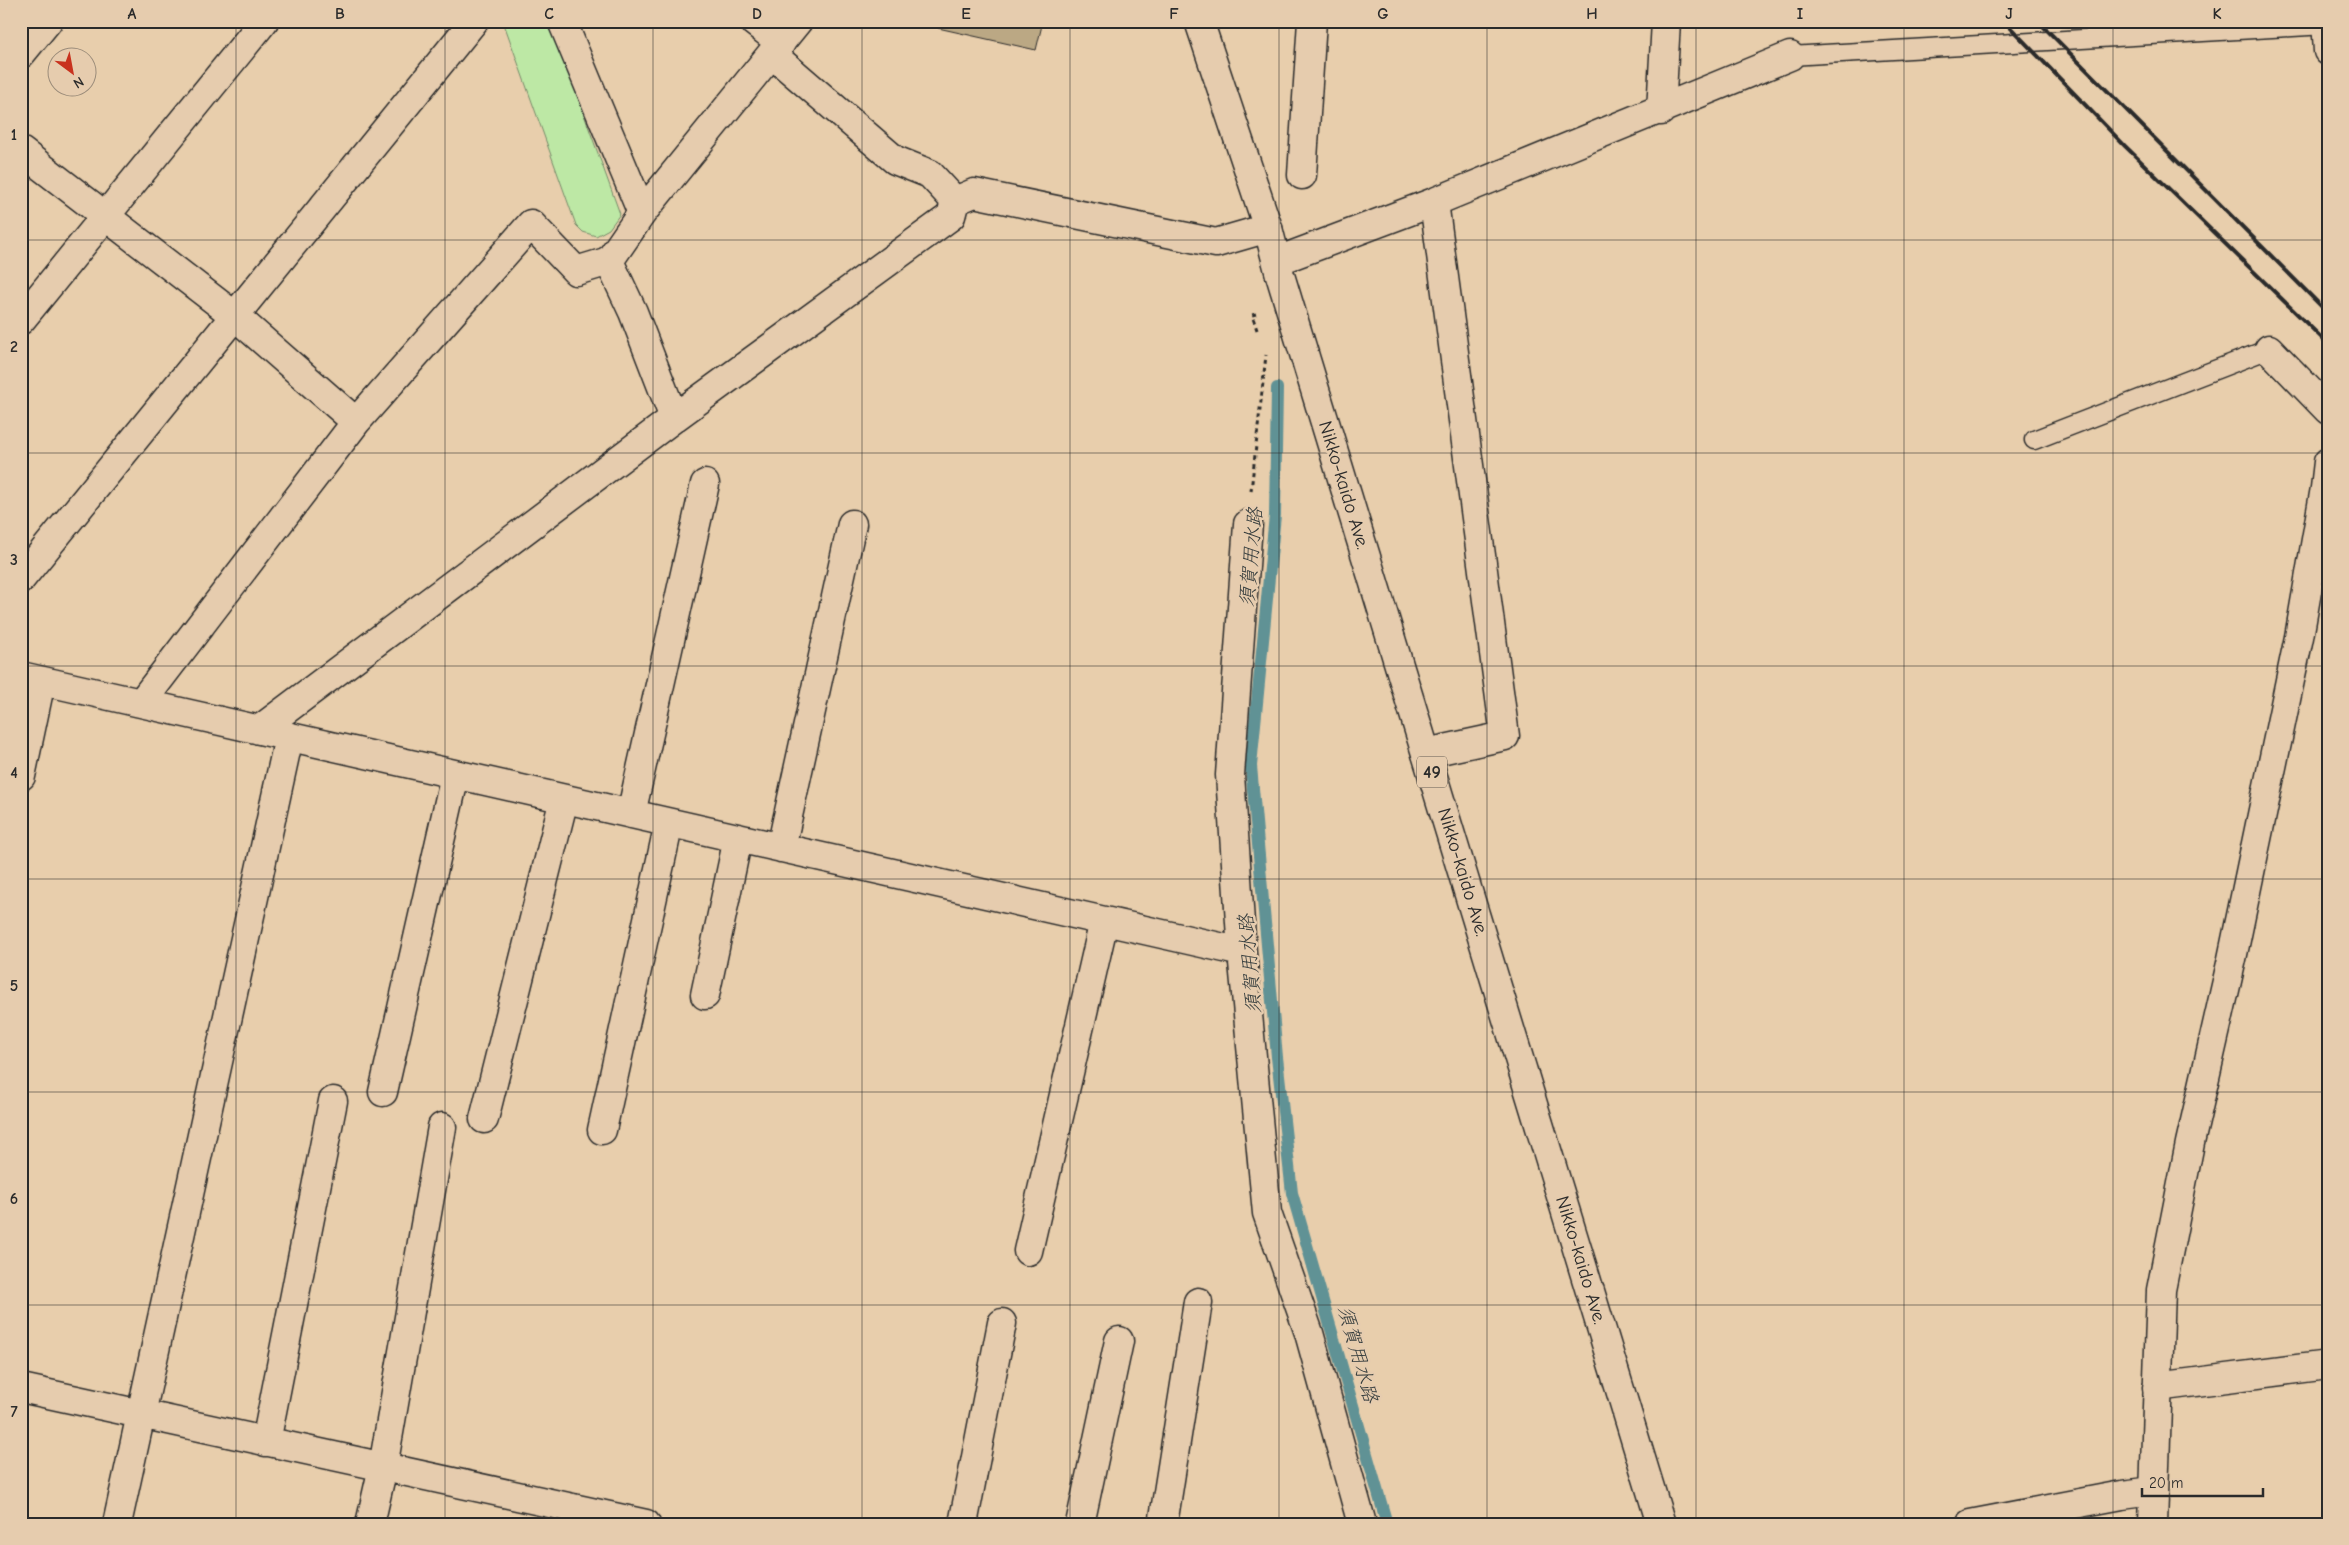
<svg xmlns="http://www.w3.org/2000/svg" width="2349" height="1545" font-family="'Comic Neue','Klee One',sans-serif">
	<style>
		.green { fill: #bde8a5; stroke: #748a68 }
		.lines { fill: none; stroke-linecap: round; stroke-linejoin: round }
		.stream { stroke: #619295; stroke-width: 12 }
		.building { fill: #bba884; stroke: #2b2b2b }
		.service-casing { stroke: #2b2b2b; stroke-width: 21 }
		.minor-casing { stroke: #2b2b2b; stroke-width: 31 }
		.tertiary-casing { stroke: #2b2b2b; stroke-width: 31 }
		.primary-casing { stroke: #2b2b2b; stroke-width: 31 }
		.path { stroke: #2b2b2b; stroke-width: 3; stroke-dasharray: 4 4; stroke-linecap: butt }
		.service { stroke: #e6ccae; stroke-width: 18 }
		.minor { stroke: #e6ccae; stroke-width: 28 }
		.tertiary { stroke: #e6ccae; stroke-width: 28 }
		.primary { stroke: #e6ccae; stroke-width: 28 }
		.rail { stroke: #2b2b2b; stroke-width: 4 }
		.grid { fill: none; stroke: #2b2b2b; stroke-width: 1; stroke-opacity: 0.55 }
		.labels { text-anchor: middle; dominant-baseline: central; stroke-width: 5; stroke-linejoin: round; paint-order: stroke }
		.shield { fill: #e6ccae; stroke: #635b52; stroke-width: 1 }
		.shield-label { font-size: 18px; font-weight: bold; fill: #2b2b2b }
		.street-label { font-size: 19px; fill: #2b2b2b; stroke: #e6ccae }
		.water-label { font-size: 20px; font-style: italic; fill: #343c3d; stroke: #e6ccae }
		.neatline { fill: none; stroke: #2b2b2b; stroke-width: 2 }
		.grid-label { font-size: 16px; text-anchor: middle; font-weight: bold; fill: #2b2b2b }
	</style>
	<rect width="100%" height="100%" fill="#e8ceac"/>
	<filter id="ink" filterUnits="userSpaceOnUse"><feTurbulence type="fractalNoise" baseFrequency=".02" numOctaves="2"/><feDisplacementMap in="SourceGraphic" scale="10" xChannelSelector="R" yChannelSelector="G"/><feConvolveMatrix kernelMatrix="1 2 1 2 8 2 1 2 1" color-interpolation-filters="sRGB"/></filter>
	<g filter="url(#ink)">
		<path class="green" d="M503,21h47l70,193 -11,15 -13,7 -13,-4 -7,-7z"/>
		<g class="lines">
			<path class="stream" d="M1277,388l-2,127 -24,251 26,291 15,136 95,331"/>
		</g>
		<path class="building" d="M939,21h104l-7,29 -98,-22z"/>
		<g class="lines">
			<defs>
				<path id="service" d="M1790,56l536,-31
					M2034,440l235,-91"/>
				<path id="minor" d="M562,21l80,192
					M753,21l28,22
					M21,54l27,-33
					M773,55l122,105 35,14 25,27
					M1661,111l5,-90
					M21,151l214,165 121,106
					M1302,175l10,-154
					M609,261l24,51 41,106
					M1277,261l157,-59 356,-146
					M21,320l243,-299
					M2269,349l59,61
					M1248,524l-18,251 12,177 25,261 42,120 53,191
					M21,579l453,-558
					M21,676l1221,276
					M141,703l215,-281 175,-198 45,47 33,-10 33,-48 156,-192
					M259,730l415,-312 277,-202 4,-15 19,-8 242,50 52,-15
					M1426,753l79,-17 -71,-534
					M21,776l20,-95
					M631,814l74,-330
					M781,848l71,-324
					M705,995l33,-157
					M383,1092l72,-317
					M484,1119l80,-320
					M602,1130l67,-307
					M1028,1251l76,-330
					M2157,1387l171,-22
					M21,1388l625,136
					M266,1442l67,-341
					M117,1524l172,-787
					M370,1524l13,-57 59,-340
					M963,1524l39,-201
					M1080,1524l39,-183
					M1163,1524l35,-222
					M1970,1524l152,-29 31,-4"/>
				<path id="tertiary" d="M2326,21l2,30
					M2153,1524l8,-234 29,-147 42,-184 67,-322 26,-149 3,-26"/>
				<path id="primary" d="M1199,21l69,207 12,47 381,1249"/>
			</defs>
			<use href="#service" class="service-casing"/>
			<use href="#minor" class="minor-casing"/>
			<use href="#tertiary" class="tertiary-casing"/>
			<use href="#primary" class="primary-casing"/>
			<path class="path" d="M1256,314l-4,1 6,18
				M1251,491l15,-136"/>
			<use href="#service" class="service"/>
			<use href="#minor" class="minor"/>
			<use href="#tertiary" class="tertiary"/>
			<use href="#primary" class="primary"/>
			<path class="rail" d="M2004,21l121,125 203,198
				M2038,21l290,292"/>
		</g>
	</g>
	<path class="grid" d="M236,21v1503M445,21v1503M653,21v1503M862,21v1503M1070,21v1503M1279,21v1503M1487,21v1503M1696,21v1503M1904,21v1503M2113,21v1503M21,240h2307M21,453h2307M21,666h2307M21,879h2307M21,1092h2307M21,1305h2307"/>
	<g class="labels">
		<rect class="shield" x="1417" y="756.5" width="30" height="31" rx="4"/>
		<g class="shield-label">
			<text x="1432" y="772">49</text>
		</g>
		<g class="street-label">
			<text transform="translate(1344 485) rotate(73)">Nikko-kaido Ave.</text>
			<text transform="translate(1463 872) rotate(73)">Nikko-kaido Ave.</text>
			<text transform="translate(1581 1260) rotate(73)">Nikko-kaido Ave.</text>
		</g>
		<g class="water-label">
			<text transform="translate(1251 557) rotate(-85)">須賀用水路</text>
			<text transform="translate(1250 964) rotate(-95)">須賀用水路</text>
			<text transform="translate(1358 1354) rotate(74)">須賀用水路</text>
		</g>
	</g>
	<rect width="2349" height="1545" fill="none" stroke="#e6ccae" stroke-width="55"/>
	<g transform="translate(72 72) rotate(148)"><circle r="24" fill="#e6ccae" stroke="#9b8c7a"/>
	<path d="M0-4L9 19L0 12L-9 19Z" fill="#c8321e"/>
	<text y="-8" font-size="14" font-weight="bold" text-anchor="middle" fill="#2b2b2b">N</text>
	</g>
	<path d="M2142 1488v8h121v-8" fill="none" stroke="#2b2b2b" stroke-width="2.5"/>
	<text x="2149" y="1488" font-size="15" fill="#2b2b2b" stroke="#e6ccae" stroke-width="4" paint-order="stroke">20 m</text>
	<rect x="28" y="28" width="2294" height="1490" class="neatline"/>
	<g class="grid-label">
		<text x="132" y="19">A</text>
		<text x="340" y="19">B</text>
		<text x="549" y="19">C</text>
		<text x="757" y="19">D</text>
		<text x="966" y="19">E</text>
		<text x="1174" y="19">F</text>
		<text x="1383" y="19">G</text>
		<text x="1592" y="19">H</text>
		<text x="1800" y="19">I</text>
		<text x="2009" y="19">J</text>
		<text x="2217" y="19">K</text>
		<text x="14" y="140">1</text>
		<text x="14" y="352">2</text>
		<text x="14" y="565">3</text>
		<text x="14" y="778">4</text>
		<text x="14" y="991">5</text>
		<text x="14" y="1204">6</text>
		<text x="14" y="1417">7</text>
	</g>
</svg>
